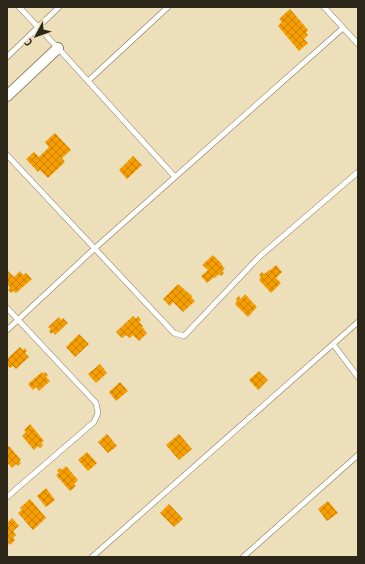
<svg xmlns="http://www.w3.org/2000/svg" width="365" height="564" font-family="'PT Sans Narrow',sans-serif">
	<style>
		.building { fill: url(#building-cross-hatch) }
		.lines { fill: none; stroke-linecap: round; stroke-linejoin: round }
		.lane-casing { stroke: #847754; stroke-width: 6 }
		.street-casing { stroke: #847754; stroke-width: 12 }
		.lane { stroke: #fff; stroke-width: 5 }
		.street { stroke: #fff; stroke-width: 10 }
	</style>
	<defs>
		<pattern id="building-cross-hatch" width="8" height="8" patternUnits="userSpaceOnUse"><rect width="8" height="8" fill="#f69e00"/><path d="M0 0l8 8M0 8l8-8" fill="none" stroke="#c78102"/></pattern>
	</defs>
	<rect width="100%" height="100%" fill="#eddfba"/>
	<path class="building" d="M290,9l18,21 -2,3 2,2 -4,4 4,4 -9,8 -21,-25 4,-4 -3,-3z
		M55,133l16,17 -9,8 3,4 -17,16 -8,-8 -2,2 -12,-13 8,-7 5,5 10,-10 -4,-5z
		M133,156l9,9 -15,14 -8,-9z
		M213,255l9,9h-1l4,5 -3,2 2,2 -3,3 -2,-2 -4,4 -1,-1 -7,6 -6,-7 7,-6 -6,-5z
		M276,265l6,7 -6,6 5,5 -10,10 -12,-13 2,-3 -2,-2 3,-3 2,2 5,-4v1z
		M8,271l6,6 6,-6 3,4 3,-2 6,6 -16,14 -3,-2 -2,2 -3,-3 2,-2 -3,-4v-12z
		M178,284l14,12 -1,1 4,4 -12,11 -10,-10 -3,4 -7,-7z
		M245,294l12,13 -9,10 -13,-13 2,-3 -1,-2 3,-3 2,3z
		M133,316l3,3 2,-3 3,4 -2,2 4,4 -1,1 5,6 -8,8 -6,-6 -3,3 -4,-3 -4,3 -6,-6z
		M59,317l2,3 2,-2 5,5 -13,12 -2,-3 -2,2 -2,-3 2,-2 -3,-2z
		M79,334l10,10 -14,13 -9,-10z
		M20,347l3,3 2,-2 1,2 1,1 -2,2 4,4 -13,12 -3,-3 -3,2 -3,-3v-6z
		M100,364l7,9 -11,10 -8,-9z
		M259,371l9,9 -10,10 -9,-10z
		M42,372l1,2 2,-2 3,3 -2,2 4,4 -11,10 -3,-4 -3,3 -5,-6z
		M120,382l8,9 -12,10 -7,-9z
		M30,424l14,17 -3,2 2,2 -3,3 -2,-2 -4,4 -12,-14 4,-4 -2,-2z
		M107,434l10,12 -9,7 -10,-11z
		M179,434l13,15 -13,11 -13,-15z
		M9,446l12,14 -2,1 2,2 -3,3 -2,-2 -4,4 -5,-6v-14z
		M87,452l10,11 -9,8 -10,-11z
		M66,466l12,14 -4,4 2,2 -6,5 -14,-16 3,-2 -2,-2 3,-3 2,2z
		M46,488l9,12 -9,7 -9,-11z
		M30,499l16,19 -13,12 -15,-17 4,-3 -2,-2z
		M328,501l10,12 -11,8 -9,-12z
		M169,504l14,15 -9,8 -14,-14z
		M12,518l7,8 -6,5 3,4 -3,3 2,2 -5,5 -3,-3v-19z"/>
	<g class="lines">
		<defs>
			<path id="lane" d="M19,7l39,41 117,129
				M324,7l34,37
				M7,57l52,-50
				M88,81l80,-74
				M7,155l167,178 10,3 75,-79 99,-85
				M7,308l89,95 2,10 -4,9 -87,75
				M7,330l88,-82 248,-220
				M333,344l25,33
				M92,557l266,-235
				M243,557l115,-102"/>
			<path id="street" d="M7,96l51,-48"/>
		</defs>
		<use href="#lane" class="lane-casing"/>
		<use href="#street" class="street-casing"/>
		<use href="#lane" class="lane"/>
		<use href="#street" class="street"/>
	</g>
	<rect width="365" height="564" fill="none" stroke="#2c2719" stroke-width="16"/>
	<g transform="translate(36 36) rotate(229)" stroke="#eddfba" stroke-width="3" paint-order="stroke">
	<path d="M0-3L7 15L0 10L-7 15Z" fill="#2c2719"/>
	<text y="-6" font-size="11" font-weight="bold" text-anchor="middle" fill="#2c2719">С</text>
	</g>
</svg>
